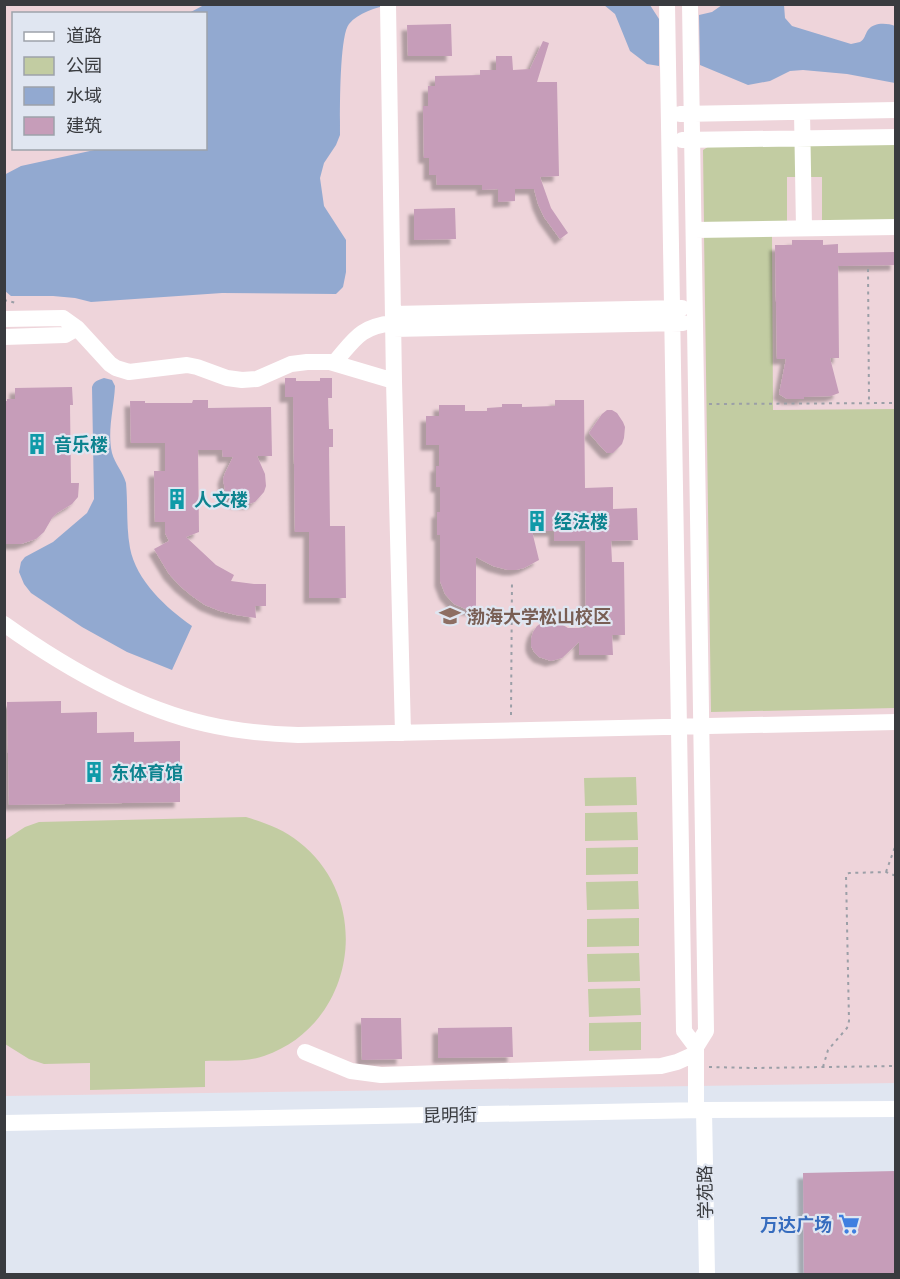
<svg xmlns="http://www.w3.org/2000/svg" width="900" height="1279" font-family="Roboto,'Noto Sans SC',sans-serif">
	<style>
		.education { fill: #eed4da; fill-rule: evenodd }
		.green { fill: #c2cca2 }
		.water { fill: #92a9d0 }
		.building { fill: #c69db9; filter: url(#shadow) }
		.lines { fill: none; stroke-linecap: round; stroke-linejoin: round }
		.path { stroke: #9b9fa7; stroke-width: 2; stroke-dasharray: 3 4.5; stroke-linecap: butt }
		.minor { stroke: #fff; stroke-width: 16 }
		.labels { text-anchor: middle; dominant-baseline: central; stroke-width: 4.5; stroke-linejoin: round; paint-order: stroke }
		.culture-label { font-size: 18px; font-weight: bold; fill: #0d838f; stroke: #e0e6f1; text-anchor: start }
		.education-label { font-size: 18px; font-weight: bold; fill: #785e54; stroke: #e0e6f1; text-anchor: start }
		.street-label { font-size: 18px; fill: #393b3f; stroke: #e0e6f1 }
		.shop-label { font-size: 18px; font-weight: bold; fill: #366cbe; stroke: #e0e6f1; text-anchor: end }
	</style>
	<defs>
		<filter id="shadow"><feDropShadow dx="-5.5" dy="5.5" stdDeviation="1.5" flood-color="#0004"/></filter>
	</defs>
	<rect width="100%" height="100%" fill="#e0e6f1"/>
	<path class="education" d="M4,5h891v1078l-890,13zM14,14h192v134h-192z"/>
	<path class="green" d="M711,145h184v75h-73v-43h-35v45l-83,1 -1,-73z
		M704,234h68l1,176 122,-1v299l-184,4z
		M636,777l1,28 -52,1 -1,-28z
		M637,812l1,28 -53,1v-28z
		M246,817c19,6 37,12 53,25 76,59 56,183 -35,214 -19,7 -40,4 -59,5v26l-115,3v-27l-46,1 -15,-5 -24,-15v-204l20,-13 14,-5z
		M638,847v27l-52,1v-27z
		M638,881l1,28 -52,1 -1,-28z
		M639,918v28l-52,1v-28z
		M639,953l1,28 -52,1 -1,-28z
		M640,988l1,27 -52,2 -1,-28z
		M641,1022v28l-52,1v-28z"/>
	<path class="water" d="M204,5h186c-14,2 -32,8 -41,19 -10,12 -9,92 -9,111l-4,10 -12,18 -4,15 4,28 22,34v32l-3,15 -7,7 -114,-1 -131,9 -16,-4 -22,-2h-42l-6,-5 -1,-116 17,-9 78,-17 107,-1v-134l-17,-1z
		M604,5h46l9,14v47l-12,-2 -17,-13 -15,-37z
		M722,5h62l1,13 7,8 59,18c3,-1 6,-1 9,-2 5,-3 5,-8 8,-12 6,-8 19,-7 27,-4v57l-48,-9 -44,-4 -13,1 -20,10 -22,4 -48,-20 -1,-50 13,-3z
		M104,378l8,2 3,6c-1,22 -8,45 -3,67 3,11 11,19 14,30 2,21 0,43 4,65 6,32 36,60 62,78l-20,44 -45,-18 -45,-25 -51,-34 -7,-9 -5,-12 2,-10 4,-5 28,-15 34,-29 7,-14 -2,-112c2,-6 6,-7 12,-9z"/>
	<path class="building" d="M451,24l1,32h-44l-1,-31z
		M543,41l6,2 -12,39h20l2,94 -19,1 11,31 17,25 -8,6 -16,-22 -6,-13 -4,-15h-19v12l-17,1v-13l-16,1v-5h-45l-1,-10h-7v-17h-5l-1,-52h5v-20h7v-10l45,-1v-5h16v-14h16l1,14 17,-1z
		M455,208l1,31 -42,1v-31z
		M792,240h31v5l15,-1v9l58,-1v13l-58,1 1,92h-9l9,35 -8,3 -27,1v2h-17l-8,-5 7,-35h-9l-2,-114h17z
		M285,378h11v3h24v-3h12v20h-4l1,31h4v18h-4l1,79h15l1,72h-37v-66h-14l-2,-135h-8z
		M72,387l1,18h-3l1,78h8l-1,14 -6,7 -15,9 -5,5 -8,14 -8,7 -15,5h-17v-143h3v-2h8v-11z
		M193,400h15v8l63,-1 1,49h-15l8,18 1,12 -2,6 -9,10 -6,2 -13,-1 -5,-3 -6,-10 -2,-11 2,-6 8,-16h-10l-1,-7h-24l1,82 -13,5 30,28 18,10 -3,6 23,3h12v22h-11l1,12 -20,-3 -16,-4 -15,-6 -13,-9 -12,-10 -11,-12 -15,-25 15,-8 -4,-8v-11h-10l-1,-51h11v-28h-34l-1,-42h15v2h47z
		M555,400h29l1,88 28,-1v22l24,-1 1,32 -27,1 1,21h12l1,73h-13l1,20h-34v-13l-17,16 -11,3 -12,-4 -5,-5 -3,-6v-7l2,-7 4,-6 6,-4 6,-1h7l12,7h18l-1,-87h-31v-10h-22l7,29 -15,8 -8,2h-8l-15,-4 -17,-9v53h-8l-14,-6 -9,-10 -5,-13v-46h-3v-23h3v-25h-4v-21h3v-21h-13v-29h13v-11h26v6h22v-3l15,-1v-3h20v3l33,-1z
		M607,410h5l5,3 6,9 2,5 -1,11 -2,6 -9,9h-6l-4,-4 -14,-16 13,-19z
		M61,701v12l36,-1v21l37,-1v10l46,-1v61l-171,3 -2,-103z
		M361,1018h40l1,41 -40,1z
		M512,1027l1,30 -75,1v-30z
		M896,1171v104h-92l-1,-102z"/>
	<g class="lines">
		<path class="path" d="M868,269l1,134
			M4,300l12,3
			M709,404l187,-1
			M511,715l1,-135
			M886,872l10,-28
			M709,1067l46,1 141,-2
			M823,1067l5,-17 19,-22 2,-7 -3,-146 3,-2 37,-1 10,4"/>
		<path class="minor" d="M388,4l6,377 9,352
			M667,4l17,1027 12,16
			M690,4l16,1027 -10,16v63
			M802,112l2,116
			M680,114l216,-4
			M682,140l214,-3
			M694,230l202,-3
			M393,314l289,-6
			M4,319l59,-1 14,10 33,36 6,4 13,4 58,-7 10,2 30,11 15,2 15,-1 34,-15 16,-2h23l64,19
			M393,329l290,-6
			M4,337l61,-2 12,-7
			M334,363c21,-24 25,-36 59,-40
			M4,624c59,42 132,84 202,100 30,7 61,10 92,11l598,-13
			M305,1052l46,19 30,4 280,-9 16,-4 18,-8
			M704,1110l3,164
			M4,1123l700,-13 192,-1"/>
	</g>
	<defs>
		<symbol id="building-bare" viewBox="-9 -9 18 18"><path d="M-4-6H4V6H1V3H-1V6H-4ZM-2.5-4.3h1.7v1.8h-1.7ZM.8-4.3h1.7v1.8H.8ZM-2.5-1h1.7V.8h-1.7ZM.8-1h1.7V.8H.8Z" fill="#0f9aa8" stroke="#e0e6f1" stroke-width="2.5" paint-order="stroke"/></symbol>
		<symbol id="university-bare" viewBox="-9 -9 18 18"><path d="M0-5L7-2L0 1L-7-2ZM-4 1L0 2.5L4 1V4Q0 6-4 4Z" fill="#8d6e63" stroke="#e0e6f1" stroke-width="2.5" paint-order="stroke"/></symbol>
		<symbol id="supermarket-bare" viewBox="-9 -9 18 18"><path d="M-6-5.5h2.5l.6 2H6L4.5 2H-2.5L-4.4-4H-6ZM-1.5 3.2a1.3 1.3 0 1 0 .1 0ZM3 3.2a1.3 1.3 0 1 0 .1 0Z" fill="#3f7fe0" stroke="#e0e6f1" stroke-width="2.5" paint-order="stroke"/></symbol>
	</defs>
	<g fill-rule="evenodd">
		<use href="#building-bare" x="22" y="429" width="30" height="30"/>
		<use href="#building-bare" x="162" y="484" width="30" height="30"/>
		<use href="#building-bare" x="522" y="506" width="30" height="30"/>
		<use href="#university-bare" x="435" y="601" width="30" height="30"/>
		<use href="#building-bare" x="79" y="757" width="30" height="30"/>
		<use href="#supermarket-bare" x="834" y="1209" width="30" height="30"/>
	</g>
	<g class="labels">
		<g class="culture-label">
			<text x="54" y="444">音乐楼</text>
			<text x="194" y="499">人文楼</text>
			<text x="554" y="521">经法楼</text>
			<text x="111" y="772">东体育馆</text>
		</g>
		<g class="education-label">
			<text x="467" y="616">渤海大学松山校区</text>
		</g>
		<g class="street-label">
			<text transform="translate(450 1115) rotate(-1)">昆明街</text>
			<text transform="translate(705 1192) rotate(-91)">学苑路</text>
		</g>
		<g class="shop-label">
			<text x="832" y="1224">万达广场</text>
		</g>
	</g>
	<rect width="900" height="1279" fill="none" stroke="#393b3f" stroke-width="12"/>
	<rect x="12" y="12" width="195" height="138" fill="#e0e6f1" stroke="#9da2aa" stroke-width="1.5"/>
	<rect x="24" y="32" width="30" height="9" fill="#ffffff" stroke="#9da2aa" stroke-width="1.5"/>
	<text x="66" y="42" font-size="18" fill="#393b3f">道路</text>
	<rect x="24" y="57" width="30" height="18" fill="#c2cca2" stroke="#9da2aa" stroke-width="1.5"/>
	<text x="66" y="72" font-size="18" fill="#393b3f">公园</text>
	<rect x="24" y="87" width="30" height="18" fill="#92a9d0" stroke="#9da2aa" stroke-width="1.5"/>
	<text x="66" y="102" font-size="18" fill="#393b3f">水域</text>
	<rect x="24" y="117" width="30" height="18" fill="#c69db9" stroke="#9da2aa" stroke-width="1.5"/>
	<text x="66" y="132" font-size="18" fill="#393b3f">建筑</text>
</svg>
